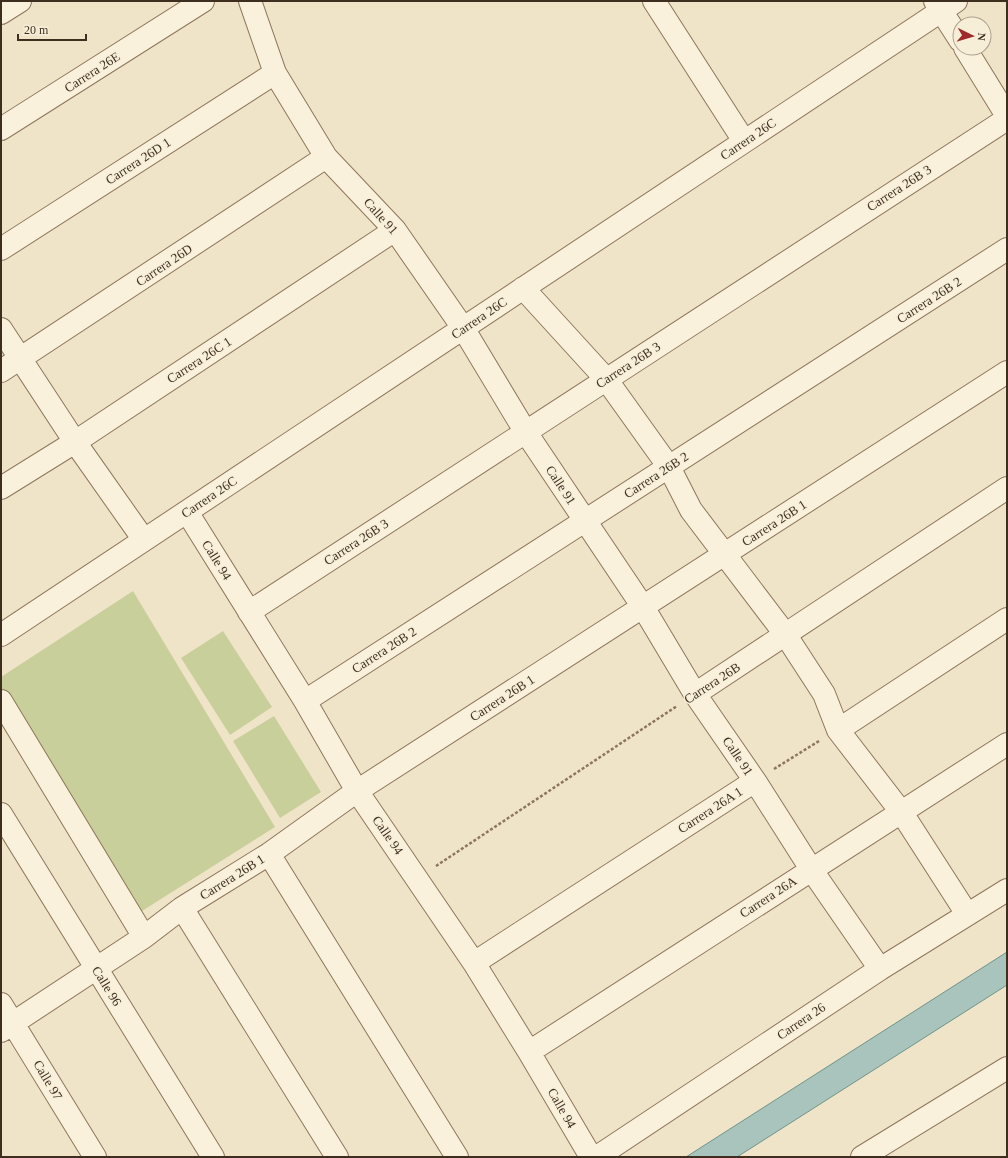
<svg xmlns="http://www.w3.org/2000/svg" width="1008" height="1158" font-family="'Times New Roman',serif">
	<style>
		.green { fill: #c9cf9b }
		.water { fill: #a9c4bc; stroke: #6f938a }
		.lines { fill: none; stroke-linecap: round; stroke-linejoin: round }
		.minor-casing { stroke: #8d765c; stroke-width: 24 }
		.path { stroke: #8d765c; stroke-width: 2.5; stroke-dasharray: 3 2; stroke-linecap: butt }
		.minor { stroke: #faf1dc; stroke-width: 22 }
		.labels { text-anchor: middle; dominant-baseline: central; stroke-width: 3; stroke-linejoin: round; paint-order: stroke }
		.street-label { font-size: 13px; fill: #3d2e20; stroke: #f7eed8 }
	</style>
	<rect width="100%" height="100%" fill="#f0e4c8"/>
	<path class="green" d="M133,591l142,236 -133,84 -141,-223v-11z
		M223,631l49,76 -42,28 -49,-77z
		M274,716l47,76 -41,26 -47,-77z"/>
	<path class="water" d="M1007,952v33l-270,172h-51z"/>
	<g class="lines">
		<defs>
			<path id="minor" d="M250,1l25,72 51,84 69,73 68,98 62,103 118,176 52,87 60,87 56,88 69,100
				M654,1l90,140
				M935,1l25,39
				M1,13l19,-12
				M965,48l42,68
				M1,129l202,-128
				M1,249l274,-176
				M523,288l83,91 63,88 22,43 94,124 39,60 14,36 64,83 65,101
				M1,329l74,113 69,98
				M1,371l325,-214
				M1,488l74,-46 320,-212
				M187,512l118,189 52,90 117,172 55,89 62,105
				M249,612l758,-493
				M1,635l955,-634
				M695,694l312,-206
				M1,701l143,236
				M305,701l702,-452
				M838,730l169,-111
				M1,814l212,343
				M269,854l188,303
				M182,908l155,249
				M474,963l281,-182
				M1,1004l94,153
				M1,1031l143,-94 38,-29 87,-54 88,-63 650,-419
				M529,1052l478,-308
				M597,1157l283,-188 127,-79
				M862,1157l145,-89"/>
		</defs>
		<use href="#minor" class="minor-casing"/>
		<path class="path" d="M774,769l45,-28
			M436,866l241,-160"/>
		<use href="#minor" class="minor"/>
	</g>
	<g class="labels">
		<g class="street-label">
			<text transform="translate(92 72) rotate(-33)">Carrera 26E</text>
			<text transform="translate(748 139) rotate(-34)">Carrera 26C</text>
			<text transform="translate(138 161) rotate(-33)">Carrera 26D 1</text>
			<text transform="translate(899 188) rotate(-33)">Carrera 26B 3</text>
			<text transform="translate(381 216) rotate(48)">Calle 91</text>
			<text transform="translate(164 265) rotate(-34)">Carrera 26D</text>
			<text transform="translate(929 300) rotate(-33)">Carrera 26B 2</text>
			<text transform="translate(479 318) rotate(-34)">Carrera 26C</text>
			<text transform="translate(199 360) rotate(-33)">Carrera 26C 1</text>
			<text transform="translate(628 365) rotate(-33)">Carrera 26B 3</text>
			<text transform="translate(656 475) rotate(-33)">Carrera 26B 2</text>
			<text transform="translate(561 485) rotate(57)">Calle 91</text>
			<text transform="translate(209 497) rotate(-34)">Carrera 26C</text>
			<text transform="translate(774 523) rotate(-33)">Carrera 26B 1</text>
			<text transform="translate(356 542) rotate(-33)">Carrera 26B 3</text>
			<text transform="translate(217 560) rotate(58)">Calle 94</text>
			<text transform="translate(384 650) rotate(-33)">Carrera 26B 2</text>
			<text transform="translate(712 683) rotate(-33)">Carrera 26B</text>
			<text transform="translate(502 698) rotate(-33)">Carrera 26B 1</text>
			<text transform="translate(738 756) rotate(56)">Calle 91</text>
			<text transform="translate(710 810) rotate(-33)">Carrera 26A 1</text>
			<text transform="translate(388 835) rotate(55)">Calle 94</text>
			<text transform="translate(232 877) rotate(-32)">Carrera 26B 1</text>
			<text transform="translate(768 897) rotate(-33)">Carrera 26A</text>
			<text transform="translate(107 986) rotate(58)">Calle 96</text>
			<text transform="translate(801 1021) rotate(-34)">Carrera 26</text>
			<text transform="translate(48 1080) rotate(59)">Calle 97</text>
			<text transform="translate(562 1108) rotate(60)">Calle 94</text>
		</g>
	</g>
	<rect width="1008" height="1158" fill="none" stroke="#3d2e20" stroke-width="4"/>
	<g transform="translate(972 36) rotate(95)"><circle r="19" fill="#f7eed8" stroke="#ada18e"/>
	<path d="M0-3L7 15L0 10L-7 15Z" fill="#9e2a2b"/>
	<text y="-6" font-size="11" font-weight="bold" text-anchor="middle" fill="#3d2e20">N</text>
	</g>
	<path d="M18 34v6h68v-6" fill="none" stroke="#3d2e20" stroke-width="2"/>
	<text x="24" y="34" font-size="12" fill="#3d2e20" stroke="#f7eed8" stroke-width="3" paint-order="stroke">20 m</text>
</svg>
